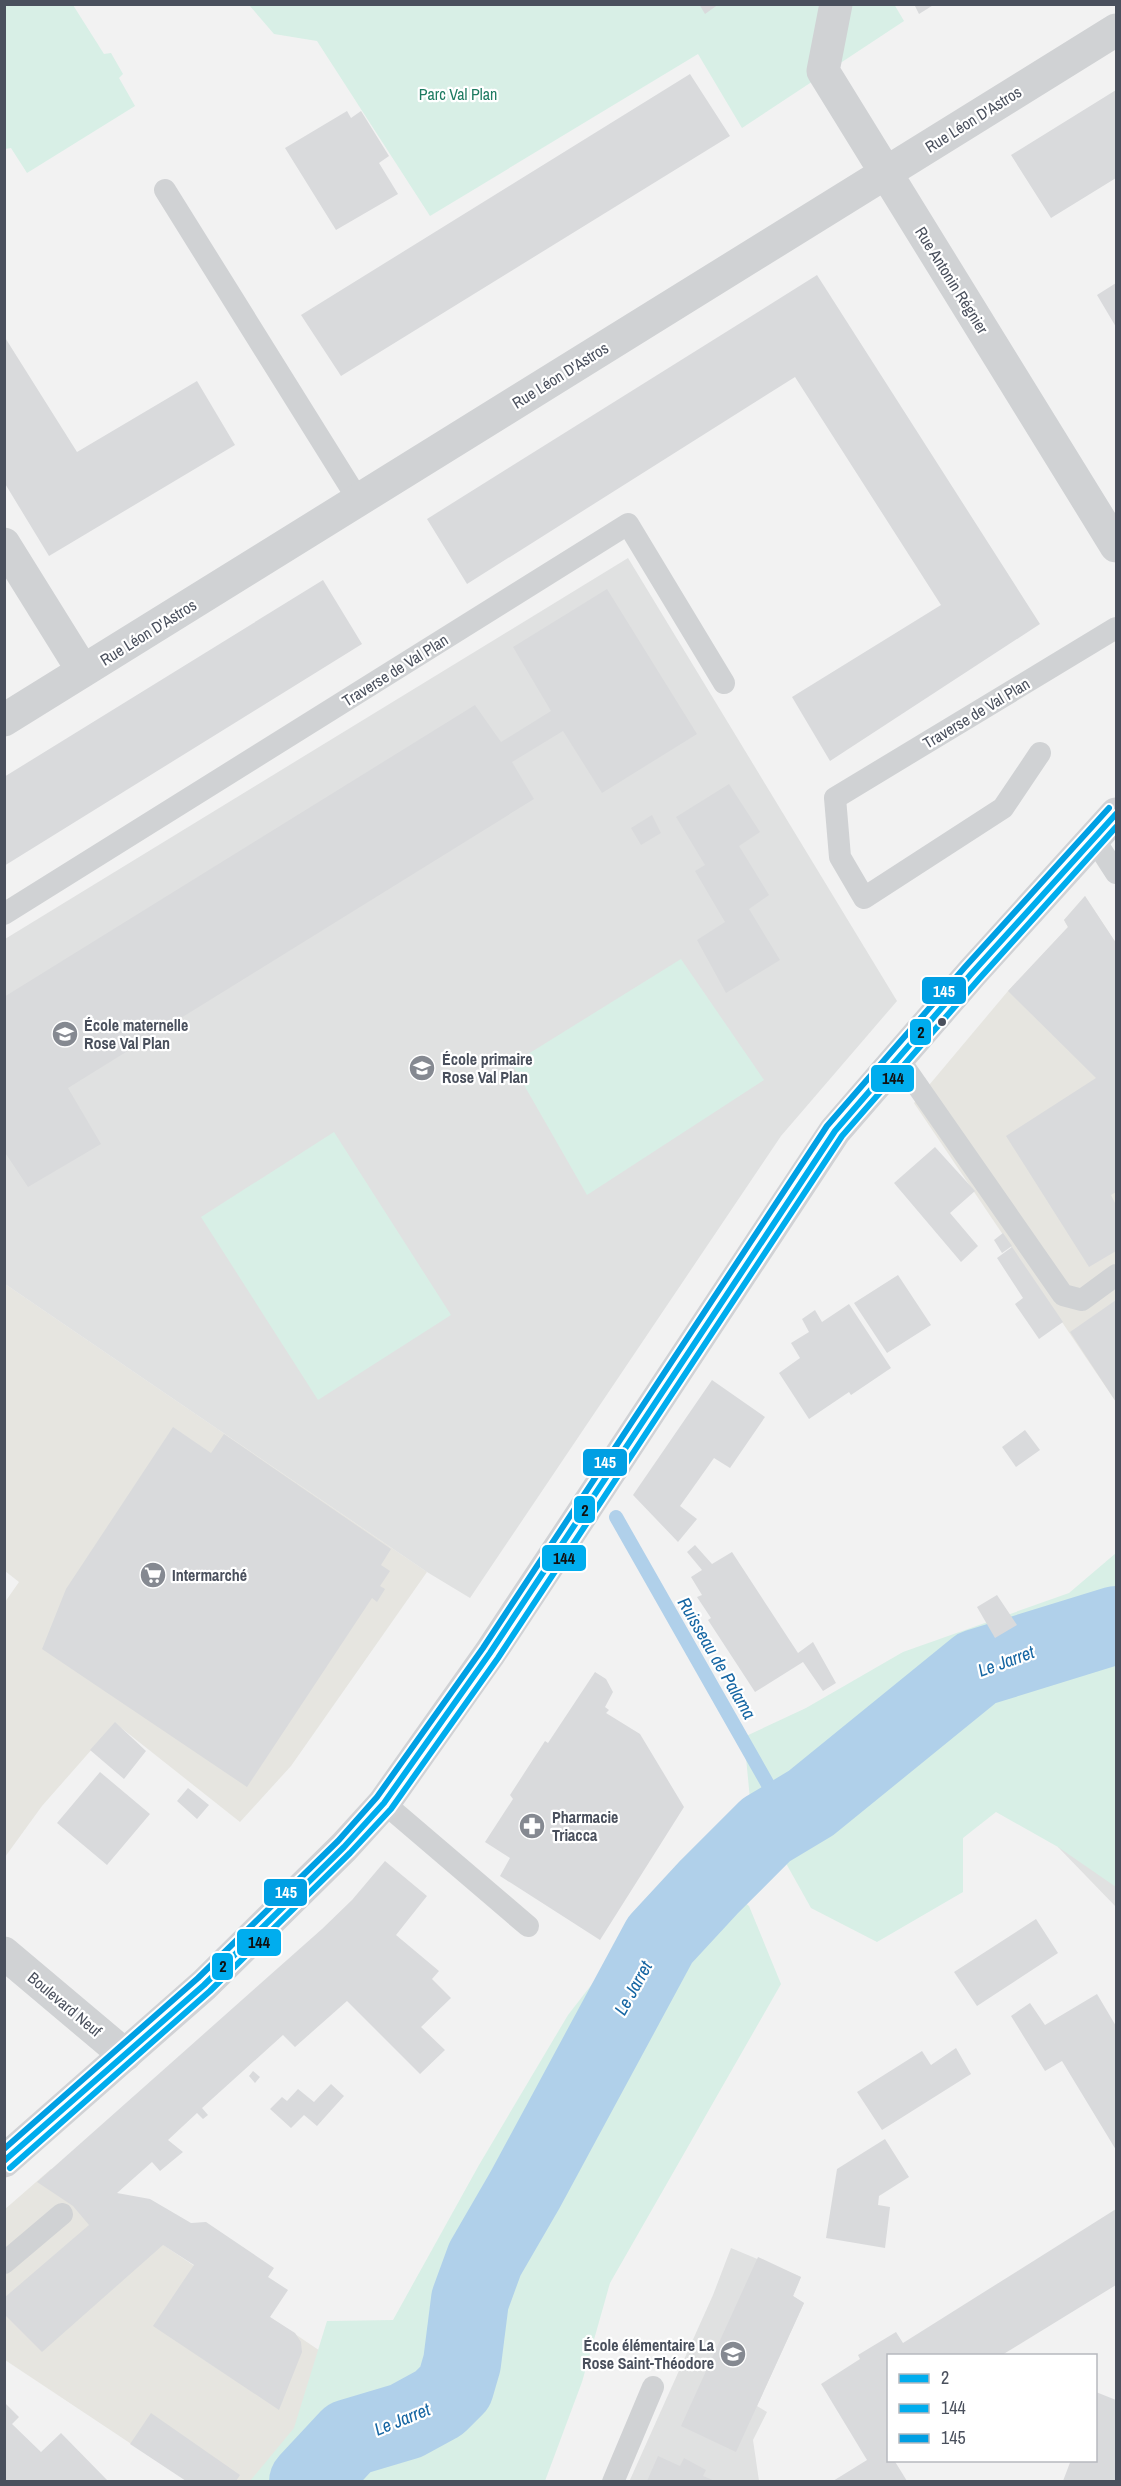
<svg xmlns="http://www.w3.org/2000/svg" width="1121" height="2486" font-family="'Archivo Narrow',sans-serif">
	<style>
		.commercial { fill: #e6e5e0 }
		.education { fill: #e0e1e1 }
		.green { fill: #d8efe6 }
		.lines { fill: none; stroke-linecap: round; stroke-linejoin: round }
		.stream { stroke: #b0d0ea; stroke-width: 14 }
		.river { stroke: #b0d0ea; stroke-width: 78 }
		.building { fill: #d9dadc }
		.lane { stroke: #d0d2d4; stroke-width: 22 }
		.street { stroke: #d0d2d4; stroke-width: 33 }
		.secondary { stroke: #d1d2d5; stroke-width: 33 }
		.bus-1-casing { stroke: #fff; stroke-width: 10 }
		.bus-2-casing { stroke: #fff; stroke-width: 10 }
		.bus-3-casing { stroke: #fff; stroke-width: 10 }
		.bus-1 { stroke: #00adee; stroke-width: 6 }
		.bus-2 { stroke: #00adee; stroke-width: 6 }
		.bus-3 { stroke: #009fe3; stroke-width: 6 }
		.bus-dot { fill: #4a505d; stroke: #fff; stroke-width: 2 }
		.labels { text-anchor: middle; dominant-baseline: central; stroke-width: 4.5; stroke-linejoin: round; paint-order: stroke }
		.park-label { font-size: 16px; fill: #1e7b61; stroke: #fff }
		.street-label { font-size: 16px; fill: #4a505d; stroke: #fff }
		.poi-label { font-size: 16px; font-weight: bold; fill: #4a505d; stroke: #fff; text-anchor: start }
		.water-label { font-size: 18px; font-style: italic; fill: #1666a3; stroke: #fff }
		.line-badge { stroke: #fff; stroke-width: 2 }
		.badge-label { font-size: 16px; text-anchor: middle; font-weight: bold; fill: #fff }
		.pale-badge-label { font-size: 16px; text-anchor: middle; font-weight: bold; fill: #111 }
	</style>
	<rect width="100%" height="100%" fill="#f2f2f2"/>
	<path class="commercial" d="M1085,896l31,47v459l-202,-299 94,-112 60,-64 -4,-7z
		M5,1284l422,288 -136,194 -51,56 -125,-99 -73,83 -37,51v-255l14,-20 -14,-11z
		M51,2169l312,211 -77,101h-99l-182,-121 -1,-150z"/>
	<path class="education" d="M628,558l269,443 -116,135 -311,462 -43,-26 -422,-288v-345z
		M1116,1816v91l-58,-60z
		M731,2248l70,29 -8,19 11,7 -47,103 10,6 -14,28 6,41 -130,1 84,-187z"/>
	<path class="green" d="M5,4l68,1 31,49 7,-1 12,21 -4,4 16,28 -108,67 -16,-25 -6,1z
		M894,4l10,17 -162,107 -44,-74 -268,162 -113,-175 -43,-7 -25,-29z
		M681,959l83,121 -177,115 -75,-131z
		M334,1132l117,183 -133,85 -117,-183z
		M1116,1553v334l-58,-40 -62,-35 -33,26v54l-86,50 -66,-34 -61,-109 -6,-62 62,-29 97,-56 166,-59z
		M689,1859l60,47 32,78 -171,299 -28,99 -37,99h-295l44,-53 33,-107 66,-1 86,-155 89,-150z"/>
	<g class="lines">
		<path class="stream" d="M616,1517l171,301"/>
		<path class="river" d="M308,2482l41,-44 57,-17 33,-18 16,-16 7,-24 8,-63 15,-41 40,-69 135,-250 49,-53 57,-57 45,-27 166,-135 139,-43"/>
	</g>
	<path class="building" d="M699,4h20l-14,10z
		M914,4h21l-16,10z
		M690,74l40,62 -389,240 -40,-61z
		M1116,90v88l-65,40 -40,-63z
		M347,111l4,7 10,-7 28,45 -10,7 19,31 -62,36 -51,-82z
		M817,275l223,349 -210,137 -38,-64 149,-92 -146,-228 -328,207 -40,-65z
		M1116,283v44l-19,-32z
		M4,336l73,116 120,-71 38,64 -186,111 -45,-74z
		M323,580l39,64 -358,222v-89z
		M607,589l90,145 -95,59 -39,-62 -51,31 22,37 -466,289 33,56 -73,43 -24,-36v-154l471,-292 26,37 50,-31 -38,-64z
		M729,784l31,48 -21,14 30,49 -20,14 31,51 -54,33 -29,-53 28,-18 -30,-51 10,-6 -29,-48z
		M652,815l9,18 -20,12 -10,-17z
		M1085,896l31,47v249l-5,3 5,10v46l-27,16 -83,-131 90,-58 -88,-87 60,-64 -4,-7z
		M935,1147l40,44 -25,22 28,33 -17,16 -67,-79z
		M1003,1233l9,13 -10,7 -8,-13z
		M1012,1247l51,75 -24,17 -24,-35 8,-6 -26,-40z
		M898,1275l33,50 -44,28 -33,-50z
		M1116,1300v102l-46,-70z
		M849,1304l42,64 -40,27 -2,-3 -40,27 -30,-46 21,-15 -9,-15 18,-11 -7,-13 13,-9 7,12z
		M712,1380l53,37 -35,51 -16,-10 -34,48 17,13 -19,23 -45,-47z
		M173,1427l38,26 13,-19 167,115 -10,16 9,6 -10,15 5,3 -8,13 -5,-4 -125,189 -205,-138 24,-60z
		M1025,1430l15,20 -24,17 -14,-20z
		M695,1545l17,19 20,-12 66,101 15,-11 23,41 -13,8 -20,-29 -48,30 -47,-72 3,-2 -14,-21 5,-2 -11,-18 11,-7 -15,-18z
		M997,1595l20,30 -22,13 -18,-31z
		M595,1672l11,7 7,13 -8,15 4,3 -3,3 34,21 44,73 -84,133 -100,-64 10,-18 -25,-16 28,-43 -3,-4 35,-54 3,2z
		M115,1722l31,29 -22,28 -34,-29z
		M100,1772l50,42 -43,51 -50,-42z
		M188,1788l21,17 -12,14 -20,-18z
		M385,1861l42,35 -31,39 43,36 -7,8 19,19 -30,29 24,23 -25,24 -73,-73 -52,46 -12,-12 -81,73 6,7 -5,4 -6,-6 -29,27 15,12 -23,19 -8,-9 -35,31 33,6 41,24 15,-1 68,46 -6,9 20,13 -18,27 25,16 6,9 1,10 -23,58 -126,-84 41,-61 -31,-20 -121,107 -38,-38v-16l85,-73 -16,-19 -36,-24 285,-253 30,-29z
		M1036,1919l22,34 -81,53 -23,-34z
		M1097,1994l19,32v124l-54,-89 -17,10 -34,-55 19,-13 15,22z
		M956,2048l15,26 -89,56 -25,-38 65,-41 9,14z
		M253,2071l7,6 -5,6 -6,-7z
		M331,2084l13,12 -27,30 -13,-11 -13,13 -21,-19 12,-12 5,4 11,-12 16,13z
		M885,2139l24,38 -30,19 -1,9 12,2 -5,41 -59,-10 11,-69z
		M1116,2209v76l-114,70h-114v105h6l13,21h-74l34,-21 -46,-76 39,-25 -2,-4 38,-23 7,11z
		M758,2257l43,20 -8,19 11,7 -68,149 -55,-26z
		M1096,2392l20,8v81h-53l8,-21h25z
		M4,2402l15,15 -7,7 29,28 20,-19 47,48h-104z
		M151,2413l89,62 -4,6h-50l-56,-37z
		M658,2456l22,10 4,-8 22,12 -3,6 12,5h-68z"/>
	<g class="lines">
		<path class="lane" d="M165,190l194,311
			M1040,753l-37,55 -139,90 -24,-41 -5,-59 281,-170
			M1094,839l22,34
			M4,914l624,-390 96,159
			M898,1058l165,237 19,5 34,-25
			M384,1803l144,123
			M4,2263l58,-49
			M613,2482l40,-95"/>
		<path class="street" d="M836,4l-13,67 293,475
			M4,544l79,127
			M4,720l1112,-690
			M4,1953l121,102"/>
		<path class="secondary" d="M4,2161l200,-176 140,-138 40,-44 106,-150 345,-522 137,-158 144,-159"/>
		<defs>
			<path id="bus-1" d="M4,2161l200,-176 140,-138 40,-44 106,-150 345,-522 137,-158 144,-159"/>
			<path id="bus-2" d="M10,2168l200,-177 140,-138 41,-44 107,-151 344,-522 137,-157 137,-152"/>
			<path id="bus-3" d="M4,2149l194,-171 140,-137 39,-44 106,-149 344,-522 138,-159 144,-159"/>
		</defs>
		<use href="#bus-1" class="bus-1-casing"/>
		<use href="#bus-2" class="bus-2-casing"/>
		<use href="#bus-3" class="bus-3-casing"/>
		<use href="#bus-1" class="bus-1"/>
		<use href="#bus-2" class="bus-2"/>
		<use href="#bus-3" class="bus-3"/>
	</g>
	<defs>
		<symbol id="school-disc" viewBox="-11 -11 22 22"><circle r="9.5" fill="#858991" stroke="#fff"/><path d="M0-5L7-2L0 1L-7-2ZM-4 1L0 2.5L4 1V4Q0 6-4 4Z" fill="#fff"/></symbol>
		<symbol id="supermarket-disc" viewBox="-11 -11 22 22"><circle r="9.5" fill="#858991" stroke="#fff"/><path d="M-6-5.5h2.5l.6 2H6L4.5 2H-2.5L-4.4-4H-6ZM-1.5 3.2a1.3 1.3 0 1 0 .1 0ZM3 3.2a1.3 1.3 0 1 0 .1 0Z" fill="#fff"/></symbol>
		<symbol id="pharmacy-disc" viewBox="-11 -11 22 22"><circle r="9.5" fill="#858991" stroke="#fff"/><path d="M-2-6h4v4h4v4h-4v4h-4v-4h-4v-4h4Z" fill="#fff"/></symbol>
	</defs>
	<g fill-rule="evenodd">
		<use href="#school-disc" x="50" y="1019" width="30" height="30"/>
		<use href="#school-disc" x="407" y="1053" width="30" height="30"/>
		<use href="#supermarket-disc" x="138" y="1560" width="30" height="30"/>
		<use href="#pharmacy-disc" x="517" y="1811" width="30" height="30"/>
		<use href="#school-disc" x="718" y="2339" width="30" height="30"/>
	</g>
	<circle class="bus-dot" cx="942" cy="1022" r="5"/>
	<g class="labels">
		<g class="park-label">
			<text x="458" y="94">Parc Val Plan</text>
		</g>
		<g class="street-label">
			<text transform="translate(973 119) rotate(-32)">Rue Léon D'Astros</text>
			<text transform="translate(952 280) rotate(58)">Rue Antonin Régnier</text>
			<text transform="translate(560 375) rotate(-32)">Rue Léon D'Astros</text>
			<text transform="translate(148 632) rotate(-32)">Rue Léon D'Astros</text>
			<text transform="translate(395 670) rotate(-32)">Traverse de Val Plan</text>
			<text transform="translate(976 713) rotate(-31)">Traverse de Val Plan</text>
			<text transform="translate(65 2004) rotate(40)">Boulevard Neuf</text>
		</g>
		<g class="poi-label">
			<text x="84" y="1025">École maternelle<tspan x="84" dy="18">Rose Val Plan</tspan></text>
			<text x="442" y="1059">École primaire<tspan x="442" dy="18">Rose Val Plan</tspan></text>
			<text x="172" y="1575">Intermarché</text>
			<text x="552" y="1817">Pharmacie<tspan x="552" dy="18">Triacca</tspan></text>
			<text x="714" y="2345" text-anchor="end">École élémentaire La<tspan x="714" dy="18">Rose Saint-Théodore</tspan></text>
		</g>
		<g class="water-label">
			<text transform="translate(717 1658) rotate(60)">Ruisseau de Palama</text>
			<text transform="translate(1006 1661) rotate(-20)">Le Jarret</text>
			<text transform="translate(633 1988) rotate(-61)">Le Jarret</text>
			<text transform="translate(402 2419) rotate(-22)">Le Jarret</text>
		</g>
	</g>
	<g class="line-badge">
		<rect x="921" y="976" width="46" height="29" rx="6" fill="#009fe3"/>
		<rect x="909" y="1018" width="23" height="28" rx="6" fill="#00adee"/>
		<rect x="870" y="1064" width="45" height="29" rx="6" fill="#00adee"/>
		<rect x="582" y="1448" width="46" height="29" rx="6" fill="#009fe3"/>
		<rect x="573" y="1495" width="23" height="29" rx="6" fill="#00adee"/>
		<rect x="541" y="1544" width="46" height="28" rx="6" fill="#00adee"/>
		<rect x="263" y="1878" width="45" height="29" rx="6" fill="#009fe3"/>
		<rect x="236" y="1928" width="46" height="29" rx="6" fill="#00adee"/>
		<rect x="211" y="1952" width="23" height="29" rx="6" fill="#00adee"/>
	</g>
	<g class="badge-label">
		<text x="944" y="997">145</text>
		<text x="605" y="1468">145</text>
		<text x="286" y="1898">145</text>
	</g>
	<g class="pale-badge-label">
		<text x="921" y="1038">2</text>
		<text x="893" y="1084">144</text>
		<text x="585" y="1516">2</text>
		<text x="564" y="1564">144</text>
		<text x="259" y="1948">144</text>
		<text x="223" y="1972">2</text>
	</g>
	<rect width="1121" height="2486" fill="none" stroke="#4a505d" stroke-width="12"/>
	<rect x="887" y="2354" width="210" height="108" fill="#ffffff" stroke="#b7b9be" stroke-width="1.5"/>
	<rect x="899" y="2374" width="30" height="9" fill="#00adee" stroke="#b7b9be" stroke-width="1.5"/>
	<text x="941" y="2384" font-size="18" fill="#4a505d">2</text>
	<rect x="899" y="2404" width="30" height="9" fill="#00adee" stroke="#b7b9be" stroke-width="1.5"/>
	<text x="941" y="2414" font-size="18" fill="#4a505d">144</text>
	<rect x="899" y="2434" width="30" height="9" fill="#009fe3" stroke="#b7b9be" stroke-width="1.5"/>
	<text x="941" y="2444" font-size="18" fill="#4a505d">145</text>
</svg>
